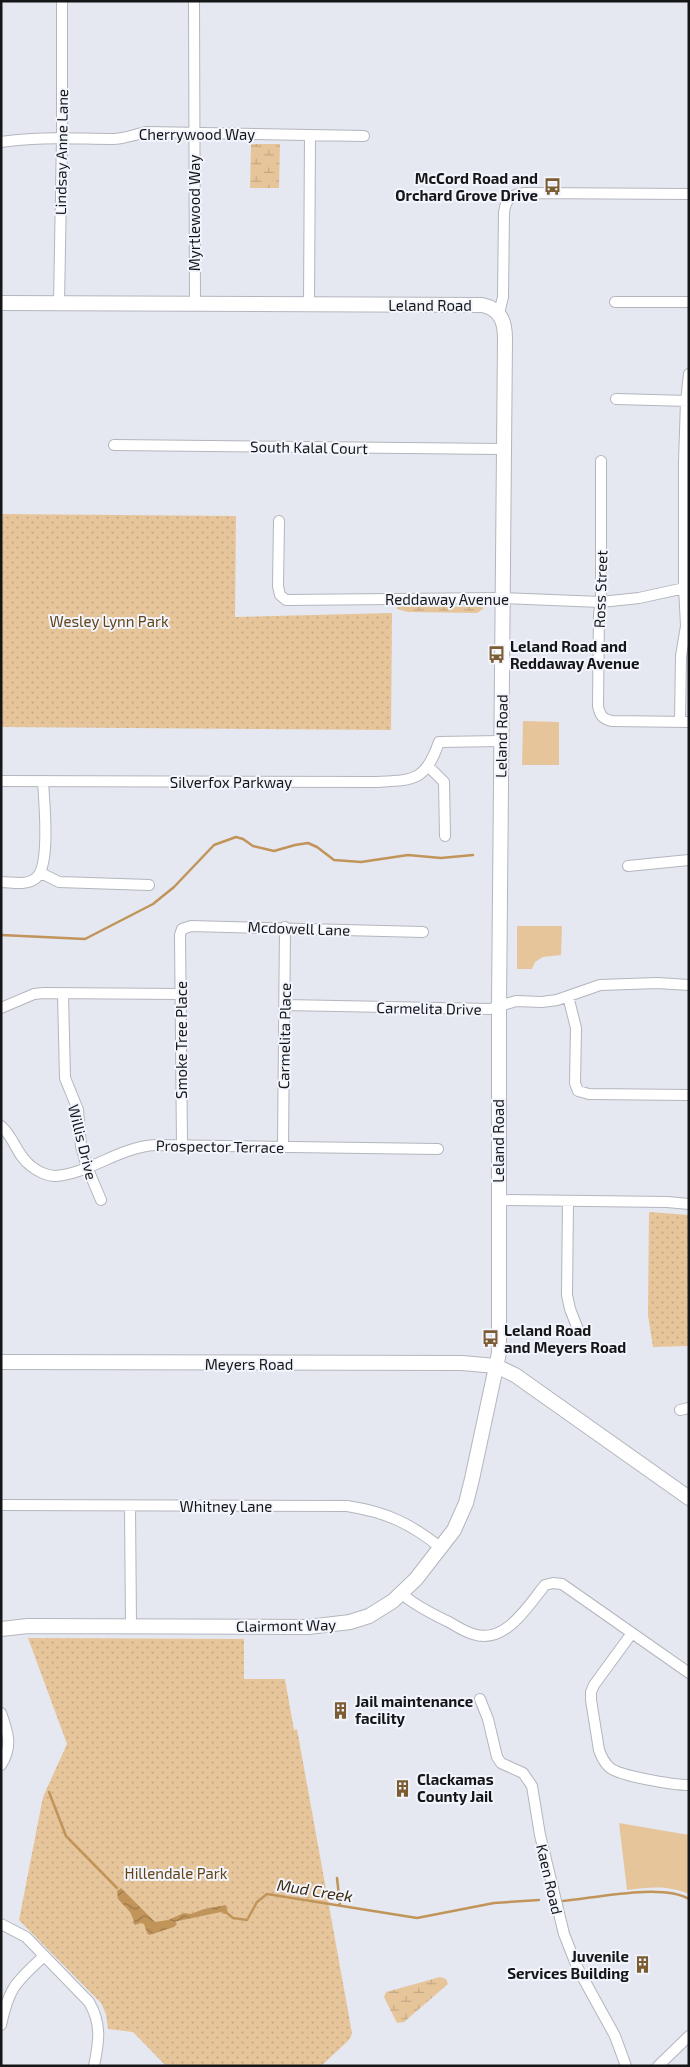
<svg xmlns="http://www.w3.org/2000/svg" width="690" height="2067" font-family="'Exo 2',sans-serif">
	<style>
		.green { fill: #e7c59b }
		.wetland { fill: url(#wetland-marsh) }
		.park { fill: url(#park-dots) }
		.water { fill: url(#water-waves) }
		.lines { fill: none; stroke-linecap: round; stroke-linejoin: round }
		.stream { stroke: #c1945a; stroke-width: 2.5 }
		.street-casing { stroke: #b3b6bd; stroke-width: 12 }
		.secondary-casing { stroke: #b3b6bd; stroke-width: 16 }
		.street { stroke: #fff; stroke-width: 10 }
		.secondary { stroke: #fff; stroke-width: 14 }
		.labels { text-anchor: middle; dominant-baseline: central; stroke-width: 4; stroke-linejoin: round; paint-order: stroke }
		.street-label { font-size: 15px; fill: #151618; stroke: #f2f5fd }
		.poi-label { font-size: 15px; font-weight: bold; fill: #151618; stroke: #f2f5fd; text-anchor: start }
		.park-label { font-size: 15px; fill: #634417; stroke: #f2f5fd }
		.water-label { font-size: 16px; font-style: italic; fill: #3f2b11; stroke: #f2f5fd }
	</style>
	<defs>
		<pattern id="wetland-marsh" width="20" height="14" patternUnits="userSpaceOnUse" patternTransform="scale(1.25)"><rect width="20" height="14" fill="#e7c59b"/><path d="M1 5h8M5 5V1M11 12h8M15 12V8" fill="none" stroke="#c5a885"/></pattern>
		<pattern id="park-dots" width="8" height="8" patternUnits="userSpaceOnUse" patternTransform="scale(1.25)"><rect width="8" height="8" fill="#e7c59b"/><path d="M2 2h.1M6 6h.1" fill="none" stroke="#c5a885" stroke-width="1.8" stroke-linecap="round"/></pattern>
		<pattern id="water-waves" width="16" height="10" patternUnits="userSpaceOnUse" patternTransform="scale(1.25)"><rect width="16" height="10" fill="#c1945a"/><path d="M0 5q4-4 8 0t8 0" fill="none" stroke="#9c7849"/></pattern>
	</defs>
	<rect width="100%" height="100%" fill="#e5e8f0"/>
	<path class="green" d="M523,721l36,1v43h-37z
		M517,926h45l-1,29 -18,2 -8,5 -3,7h-15z
		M619,1823l70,12v59c-22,-9 -39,-7 -62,-4z"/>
	<path class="wetland" d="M251,144h29l-1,44h-29z
		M397,606l86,1v2l-6,4 -69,-1 -11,-3z
		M440,1977l6,2 2,5 -44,38 -7,1 -13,-26 2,-5z"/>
	<path class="park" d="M1,514l235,2 -1,101 157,-4 -1,117 -390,-3z
		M649,1212l40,3v131l-36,1 -5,-32z
		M28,1638l216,1v40h41l9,51 3,-1 55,304 -2,6 -29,27h-155l-33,-34 -25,-3 -2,-15 -5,-11 -82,-83 24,-123 24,-53z"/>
	<path class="water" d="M121,1888l34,34 13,-2 16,-7 7,1 13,-5 22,-4 2,8 -4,1 -3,-2 -43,9 -3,1 2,2 -3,3 -25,8 -2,-2 -3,-9 -3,-1 -6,2 -2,-3 1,-1 -4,-9 -12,-13 -1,-8z"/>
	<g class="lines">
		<path class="stream" d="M1,935l84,4 68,-35 21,-17 40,-42 22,-8 7,2 10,7 21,5 21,-6 13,-2 9,4 17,13 27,2 47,-7 33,3 32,-3
			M49,1792l17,44 51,52
			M337,1878l3,27
			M563,1901c32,-3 99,-18 126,-2
			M227,1913l6,5 14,2 10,-18 10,-8 150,24 77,-15 45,-3"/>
		<defs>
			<path id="street" d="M194,1l1,304
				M1,142c38,-6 74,-3 112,-3 11,0 23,-5 34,-7l217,4
				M615,302h74
				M59,303l3,-166v-136
				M309,305l1,-170
				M499,313l4,-16 1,-84c1,-14 8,-19 21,-20l164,1
				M616,399l73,2
				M114,445l390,4
				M601,461v141l-2,12 -1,92c2,9 4,13 14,15l77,1
				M279,521l-1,65 2,9 6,5 217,-2 98,4 38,-4 50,-11
				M680,722l1,-66 5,-30 -2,-39v-124l2,-62 3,-27
				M428,766l16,16 1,54
				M1,781l373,1c40,-2 51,0 65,-40l62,-1
				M628,866l61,-6
				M41,873l18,9 90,3
				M1,882c11,0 26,4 35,-4 15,-12 8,-77 7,-97
				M63,994l2,84 13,32 3,36 6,21 14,33
				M568,996l8,32 -1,55 3,8 11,3 100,1
				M285,1005l205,4 26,-8 26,1 15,-2 43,-15 57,-2 32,2
				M1,1008l33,-14 10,-1 138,1
				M1,1126c13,11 16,30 30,40 6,5 16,10 24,10 33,-2 65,-29 100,-31l283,4
				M182,1144l-2,-209 2,-6 9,-3 232,6
				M283,1146l2,-219
				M498,1200l169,2 22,2
				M568,1201l-1,94 3,14 9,23
				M680,1410l9,-2
				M1,1505l346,1c39,6 63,17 94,42
				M130,1506l1,120
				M402,1594c14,12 30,20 47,28 7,4 16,10 24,12 32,11 55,-28 72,-49l8,-2 9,1 70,49
				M689,1673l-57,-40 -38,52 -3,7v8l8,50c2,6 5,12 10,17 9,9 65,18 80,18
				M480,1699l8,20 9,38 4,6 22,10 9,13 8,49 24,99 13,33 38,69 11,30
				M1,1713c7,19 12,34 0,52
				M1,1924l25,13 63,65c13,22 10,40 5,64
				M1,2025c8,-38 15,-43 43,-69
				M658,2066l31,-30"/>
			<path id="secondary" d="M1,303l481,2c19,4 23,17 23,34l-6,667v347l-27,126 -6,24 -12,27 -38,49 -23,22 -24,15 -19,6 -42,5 -280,-1 -27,3
				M1,1362l461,1 34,3 19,9 174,123"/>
		</defs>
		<use href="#street" class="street-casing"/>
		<use href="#secondary" class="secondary-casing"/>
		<use href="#street" class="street"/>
		<use href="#secondary" class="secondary"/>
	</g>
	<defs>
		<symbol id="bus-bare" viewBox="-9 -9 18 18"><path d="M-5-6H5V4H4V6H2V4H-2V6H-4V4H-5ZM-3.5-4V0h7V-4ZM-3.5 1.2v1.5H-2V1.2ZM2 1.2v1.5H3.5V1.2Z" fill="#7c5c32" stroke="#f2f5fd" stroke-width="2.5" paint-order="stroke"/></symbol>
		<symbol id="building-bare" viewBox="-9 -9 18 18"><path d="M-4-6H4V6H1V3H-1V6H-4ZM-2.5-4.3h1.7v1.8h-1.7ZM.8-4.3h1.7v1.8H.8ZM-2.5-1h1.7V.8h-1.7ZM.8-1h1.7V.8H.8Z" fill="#7c5c32" stroke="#f2f5fd" stroke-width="2.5" paint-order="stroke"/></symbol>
	</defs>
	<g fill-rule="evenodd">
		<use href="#bus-bare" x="540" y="174" width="25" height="25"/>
		<use href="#bus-bare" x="484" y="642" width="25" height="25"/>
		<use href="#bus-bare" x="478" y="1326" width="25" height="25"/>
		<use href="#building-bare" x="328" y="1698" width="25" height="25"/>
		<use href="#building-bare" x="390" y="1776" width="25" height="25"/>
		<use href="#building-bare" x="630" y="1952" width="25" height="25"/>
	</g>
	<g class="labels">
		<g class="street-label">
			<text x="197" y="134">Cherrywood Way</text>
			<text transform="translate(61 152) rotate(-89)">Lindsay Anne Lane</text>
			<text transform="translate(194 213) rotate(-90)">Myrtlewood Way</text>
			<text x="430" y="305">Leland Road</text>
			<text transform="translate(309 447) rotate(1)">South Kalal Court</text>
			<text transform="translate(600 589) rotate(-88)">Ross Street</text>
			<text x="447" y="599">Reddaway Avenue</text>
			<text transform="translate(501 736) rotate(-89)">Leland Road</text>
			<text x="231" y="782">Silverfox Parkway</text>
			<text transform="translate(299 928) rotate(2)">Mcdowell Lane</text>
			<text transform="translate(429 1008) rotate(1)">Carmelita Drive</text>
			<text transform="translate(284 1036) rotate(-89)">Carmelita Place</text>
			<text transform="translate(181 1040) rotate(-90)">Smoke Tree Place</text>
			<text transform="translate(498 1141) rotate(-90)">Leland Road</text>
			<text transform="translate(83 1142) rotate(76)">Willis Drive</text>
			<text transform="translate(220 1146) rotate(1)">Prospector Terrace</text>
			<text x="249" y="1364">Meyers Road</text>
			<text x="226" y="1506">Whitney Lane</text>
			<text transform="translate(286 1625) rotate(-1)">Clairmont Way</text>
			<text transform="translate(550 1879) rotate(77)">Kaen Road</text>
		</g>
		<g class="poi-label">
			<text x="538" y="178" text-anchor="end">McCord Road and<tspan x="538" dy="17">Orchard Grove Drive</tspan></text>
			<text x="510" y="646">Leland Road and<tspan x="510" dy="17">Reddaway Avenue</tspan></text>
			<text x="504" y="1330">Leland Road<tspan x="504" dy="17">and Meyers Road</tspan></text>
			<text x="355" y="1701">Jail maintenance<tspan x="355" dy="17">facility</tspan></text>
			<text x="417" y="1779">Clackamas<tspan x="417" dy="17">County Jail</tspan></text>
			<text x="629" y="1956" text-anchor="end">Juvenile<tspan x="629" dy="17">Services Building</tspan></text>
		</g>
		<g class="park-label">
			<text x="109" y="621">Wesley Lynn Park</text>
			<text x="176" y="1873">Hillendale Park</text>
		</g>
		<g class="water-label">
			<text transform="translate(315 1890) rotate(9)">Mud Creek</text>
		</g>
	</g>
	<rect width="690" height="2067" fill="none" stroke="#151618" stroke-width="5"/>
</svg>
